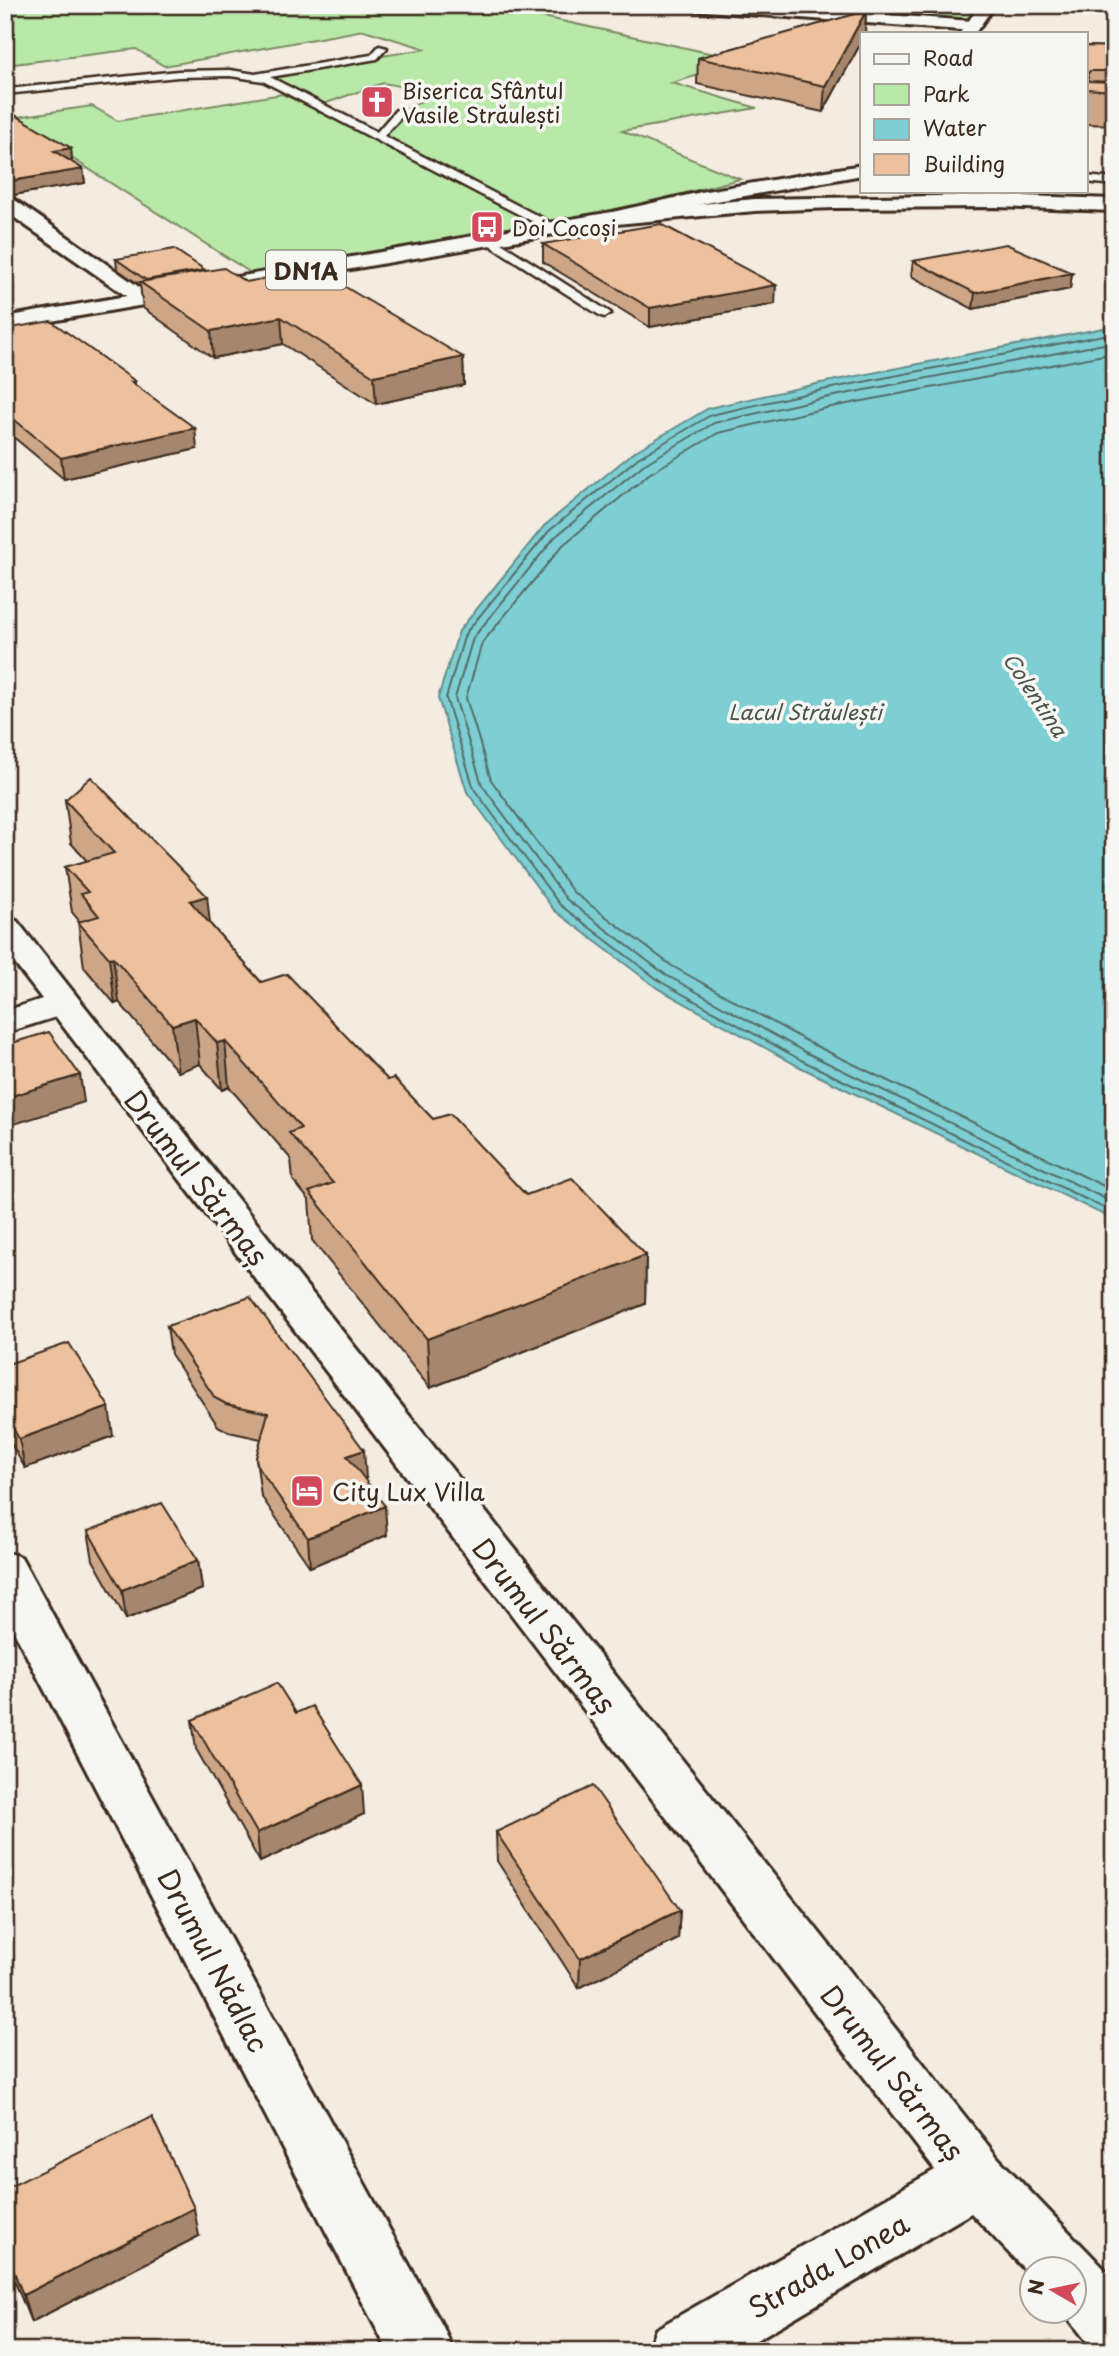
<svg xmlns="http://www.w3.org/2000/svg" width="1119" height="2356" font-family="'Playpen Sans',sans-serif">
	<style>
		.green { fill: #b9e9a8; stroke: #7a8a63; stroke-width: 2 }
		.water { fill: #7dcfd4; stroke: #638d8b; stroke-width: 2 }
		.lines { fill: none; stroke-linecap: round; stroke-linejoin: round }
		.shore { stroke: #556c67; stroke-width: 2 }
		.lane-casing { stroke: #3b2a1e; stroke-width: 5 }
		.street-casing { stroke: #3b2a1e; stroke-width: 6 }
		.secondary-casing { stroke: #3b2a1e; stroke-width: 6 }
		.primary-casing { stroke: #3b2a1e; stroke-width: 6 }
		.lane { fill: #f6f6f2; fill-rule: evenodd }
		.street { fill: #f6f6f2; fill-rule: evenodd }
		.secondary { fill: #f6f6f2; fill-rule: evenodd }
		.primary { fill: #f6f6f2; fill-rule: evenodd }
		.wall { fill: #cca687; stroke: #3b2a1e; stroke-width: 2 }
		.shaded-wall { fill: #a6876e; stroke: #3b2a1e; stroke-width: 2 }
		.building { fill: #edc19d; stroke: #3b2a1e; stroke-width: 2 }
		.labels { text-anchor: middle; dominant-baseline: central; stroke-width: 7; stroke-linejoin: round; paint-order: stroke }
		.far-poi-label { font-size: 21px; fill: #3b2a1e; stroke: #f6f6f2; text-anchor: start }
		.far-water-label { font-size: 21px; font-style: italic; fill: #4c534c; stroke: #f6f6f2 }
		.shield { fill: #f6f6f2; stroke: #73675e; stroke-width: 2 }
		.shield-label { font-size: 23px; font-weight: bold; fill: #3b2a1e }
		.poi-label { font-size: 24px; fill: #3b2a1e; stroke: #f6f6f2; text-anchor: start }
		.near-street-label { font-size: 28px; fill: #3b2a1e; stroke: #f6f6f2 }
	</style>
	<rect width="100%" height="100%" fill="#f4ebe1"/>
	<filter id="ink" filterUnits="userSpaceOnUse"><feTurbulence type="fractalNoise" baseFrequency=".0143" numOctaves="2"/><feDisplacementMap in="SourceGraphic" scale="14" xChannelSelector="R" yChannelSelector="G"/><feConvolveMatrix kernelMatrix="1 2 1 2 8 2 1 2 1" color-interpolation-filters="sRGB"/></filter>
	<g filter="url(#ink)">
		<path class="green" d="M5,5h483l258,56 -74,22 85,25 -135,23 118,48 -189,48 -292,51 -250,-160 83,-12 26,15 164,-27 96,43 22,-25 37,-19 -54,-10 -65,23 -61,-30 169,-27 -62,-19 -200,36 -28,-17 -131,16z
			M697,5h291l-15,21z"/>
		<path class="water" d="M1114,326v894l-316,-154 -141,-78 -103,-78 -87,-118 -29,-94 21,-67 85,-105 90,-74 75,-44 112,-25z"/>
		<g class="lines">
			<path class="shore" d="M1114,333l-292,57 -111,25 -73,43 -89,73 -84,103 -19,64 28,91 86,116 101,77 140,78 313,153
				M1114,342l-290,56 -110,25 -71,42 -88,72 -82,101 -18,60 27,87 84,114 100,76 139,77 309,151
				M1114,353l-288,55 -108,25 -69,41 -86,71 -81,98 -16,55 25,82 82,112 99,74 138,77 304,148"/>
			<defs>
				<path id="lane" d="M379,46l8,2 -10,11 -107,18 107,55 19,-22h8v4l-20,22 171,89v4h-8l-284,-148 -33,-5 -52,1 -173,17v-4l3,-1 170,-18 52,-1 25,4 116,-19z
					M1086,176l28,3v6l-28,-3z
					M486,235l4,1 121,77 -6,4 -4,-1 -119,-76v-4z"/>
				<path id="street" d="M673,5h72l228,16 8,5 -8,5 -293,-22z
					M5,196l7,2 137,96 3,4 -3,4h-14l-130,-91z
					M5,918l12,3 981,1237 116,121v72l-22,-3 -30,-38h12v-42h-42v9l-61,-64 -233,138h-91l9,-22 279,-159 -879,-1153 -51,16v-22l37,-12 -37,-48z
					M5,1552l16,5 423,772 9,22h-65l-383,-737z"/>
				<path id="secondary" d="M980,5h15l-20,28h-15z
					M862,165v10l-156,28 -100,22 -10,-6 3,-4 107,-24z"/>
				<path id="primary" d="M996,195l118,4v12l-118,-4 -161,1 -80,3 -149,14 -601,104v-12l601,-104 149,-14z"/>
			</defs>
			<use href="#lane" class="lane-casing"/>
			<use href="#street" class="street-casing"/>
			<use href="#secondary" class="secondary-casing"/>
			<use href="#primary" class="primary-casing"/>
			<use href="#lane" class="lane"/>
			<use href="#street" class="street"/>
			<use href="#secondary" class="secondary"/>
			<use href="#primary" class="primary"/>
		</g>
		<path class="wall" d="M866,11l-1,22h-3v8l-39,71 -126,-28 1,-26z
			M1086,46l28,1v78l-28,-1z
			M5,109l66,39 1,14 11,7 2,14 -72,12 -8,-6z
			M543,244l232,60 -125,23 -107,-65z
			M116,259l89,12 41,11 217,75 1,28 -88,19 -93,-60 -70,14 -70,-50 -3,-23 -23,-16z
			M913,261l159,12 -2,16 -97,20 -62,-33z
			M5,329l130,52v4l62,64 -133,30 -59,-49z
			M65,800l145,124 51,58 127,98 45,39 93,76 120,60 -1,49 -215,84 -118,-148 -3,-40 -16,-20 -2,-21 -62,-72 -7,3 -22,-26 -22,8 -59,-70 -4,2 -31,-37 -6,-45h2l-8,-10 -7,-45 22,-6 -16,-18z
			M167,1326l199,152 -2,1 23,56 -77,32 -49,-71 -5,-38 5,-19 -32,-7 -11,-6 -47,-72z
			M5,1365l108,71 -88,32 -20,-35z
			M88,1531l110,29 4,29 -76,30 -33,-59z
			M296,1713l68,101 -104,48 -64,-113 -4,-29z
			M496,1832l184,78 -2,29 -99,49 -82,-127z
			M5,2189l194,47 -168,86 -26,-65z"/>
		<path class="shaded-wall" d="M866,11l-1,22h-3v8l-39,71 2,-26z
			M71,148l1,14 -18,-11z
			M83,169l2,14 -72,12 -2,-14z
			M1072,273l-2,16 -97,20 2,-16z
			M776,285l-1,19 -125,23v-19z
			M281,317l2,27 -70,14 -2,-27z
			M463,357l1,28 -88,19 -2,-28z
			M195,428l2,21 -133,30 -3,-21z
			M207,896l5,45 -22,-40z
			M113,957l6,45 -4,2 -6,-46z
			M195,1018l5,46 -22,8 -6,-47z
			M225,1041l4,46 -7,3 -5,-47z
			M80,1075l4,27 -79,25v-29z
			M646,1255l-1,49 -215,84 -3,-49z
			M109,1407l4,29 -88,32 -6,-29z
			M364,1450l2,28 -17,7 -2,-29z
			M385,1506l2,29 -77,32 -2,-29z
			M198,1560l4,29 -76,30 -4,-29z
			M362,1785l2,29 -104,48 -3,-29z
			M680,1910l-2,29 -99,49 1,-29z
			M194,2208l5,28 -168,86 -8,-27z"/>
		<path class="building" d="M866,11l-41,75 -127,-28z
			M1086,46l28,1v24h-24l-2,2v8l26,1v9l-28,-2z
			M5,109l66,39 -17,3 29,18 -72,12 -6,-5z
			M661,224l115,61 -126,23 -107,-64z
			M1006,244l66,29 -97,20 -62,-32z
			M174,249l31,21 -59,10 -30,-21z
			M224,268l22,14 69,-13 148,88 -89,19 -93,-59 -70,14 -71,-49z
			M51,321l84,60 -4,1 64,46 -134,30 -56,-46v-83z
			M91,777l116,119 -17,5 71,81 26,-8 101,106 6,-2 39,41 17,-5 76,81 46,-17 74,77 -219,84 -118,-147 24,-9 -44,-50 12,-5 -76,-87 -8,2 -22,-25 -23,7 -59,-68 -4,1 -31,-36 21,-6 -18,-22 7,-2 -23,-25 49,-14 -49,-53z
			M49,1032l31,43 -75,23v-53z
			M250,1297l114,153 -17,6 38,50 -77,32 -50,-71 -2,-9 12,-45 -42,-9 -11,-6 -48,-72z
			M69,1343l40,64 -90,32 -14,-25v-49z
			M162,1503l36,57 -76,30 -34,-59z
			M277,1683l19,30 16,-7 50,79 -105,48 -65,-113z
			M593,1786l87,124 -100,49 -84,-127z
			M152,2117l42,91 -171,87 -18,-47v-59z"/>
	</g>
	<defs>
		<symbol id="church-square" viewBox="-11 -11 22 22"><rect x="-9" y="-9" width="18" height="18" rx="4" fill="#d1495b" stroke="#f6f6f2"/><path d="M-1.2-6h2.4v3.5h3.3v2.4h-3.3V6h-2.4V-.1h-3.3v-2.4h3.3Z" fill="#fff"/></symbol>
		<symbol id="bus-square" viewBox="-11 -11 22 22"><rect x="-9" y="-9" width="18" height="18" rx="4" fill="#d1495b" stroke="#f6f6f2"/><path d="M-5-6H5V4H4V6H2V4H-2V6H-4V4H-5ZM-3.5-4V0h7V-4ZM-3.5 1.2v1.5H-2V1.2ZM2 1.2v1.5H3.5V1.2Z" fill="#fff"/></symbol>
		<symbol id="hotel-square" viewBox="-11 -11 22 22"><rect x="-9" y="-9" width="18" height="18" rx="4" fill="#d1495b" stroke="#f6f6f2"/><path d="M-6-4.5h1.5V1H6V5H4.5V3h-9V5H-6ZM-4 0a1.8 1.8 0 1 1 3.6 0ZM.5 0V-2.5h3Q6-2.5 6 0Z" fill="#fff"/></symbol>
	</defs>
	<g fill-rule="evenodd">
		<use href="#church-square" x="358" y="83" width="38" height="38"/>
		<use href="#bus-square" x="468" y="208" width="38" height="38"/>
		<use href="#hotel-square" x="288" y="1472" width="38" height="38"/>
	</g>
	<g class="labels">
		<g class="far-poi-label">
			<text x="402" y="90">Biserica Sfântul<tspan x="402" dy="24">Vasile Străulești</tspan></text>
			<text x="512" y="227">Doi Cocoși</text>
		</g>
		<g class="far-water-label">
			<text transform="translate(1036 694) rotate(56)">Colentina</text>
			<text x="805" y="711">Lacul Străulești</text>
		</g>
		<rect class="shield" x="266" y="250.5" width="80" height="39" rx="5"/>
		<g class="shield-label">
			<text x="306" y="270">DN1A</text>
		</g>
		<g class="poi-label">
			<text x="332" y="1491">City Lux Villa</text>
		</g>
		<g class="near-street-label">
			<text transform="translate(197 1177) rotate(52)">Drumul Sărmaș</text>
			<text transform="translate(545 1625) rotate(52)">Drumul Sărmaș</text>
			<text transform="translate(214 1960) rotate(62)">Drumul Nădlac</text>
			<text transform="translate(893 2072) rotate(52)">Drumul Sărmaș</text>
			<text transform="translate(828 2265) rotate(-30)">Strada Lonea</text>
		</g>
	</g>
	<rect width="1119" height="2356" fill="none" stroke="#f6f6f2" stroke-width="28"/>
	<rect x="14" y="14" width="1091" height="2328" fill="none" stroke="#3b2a1e" stroke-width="2.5" filter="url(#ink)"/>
	<rect x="860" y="32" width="228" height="161" fill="#f6f6f2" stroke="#aba49d" stroke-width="2"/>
	<rect x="874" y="54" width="35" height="10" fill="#f6f6f2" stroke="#aba49d" stroke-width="2"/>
	<text x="923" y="66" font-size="21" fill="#3b2a1e">Road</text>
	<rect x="874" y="84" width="35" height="21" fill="#b9e9a8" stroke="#aba49d" stroke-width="2"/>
	<text x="923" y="102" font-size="21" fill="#3b2a1e">Park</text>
	<rect x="874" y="119" width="35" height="21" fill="#7dcfd4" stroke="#aba49d" stroke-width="2"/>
	<text x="923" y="136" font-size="21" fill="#3b2a1e">Water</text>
	<rect x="874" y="154" width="35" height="21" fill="#edc19d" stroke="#aba49d" stroke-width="2"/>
	<text x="923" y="172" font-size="21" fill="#3b2a1e">Building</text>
	<g transform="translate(1053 2290) rotate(279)"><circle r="33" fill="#f6f6f2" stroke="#aba49d" stroke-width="2"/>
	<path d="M0-5L12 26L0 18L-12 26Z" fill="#d1495b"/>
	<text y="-10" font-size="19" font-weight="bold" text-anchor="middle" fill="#3b2a1e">N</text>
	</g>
</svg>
